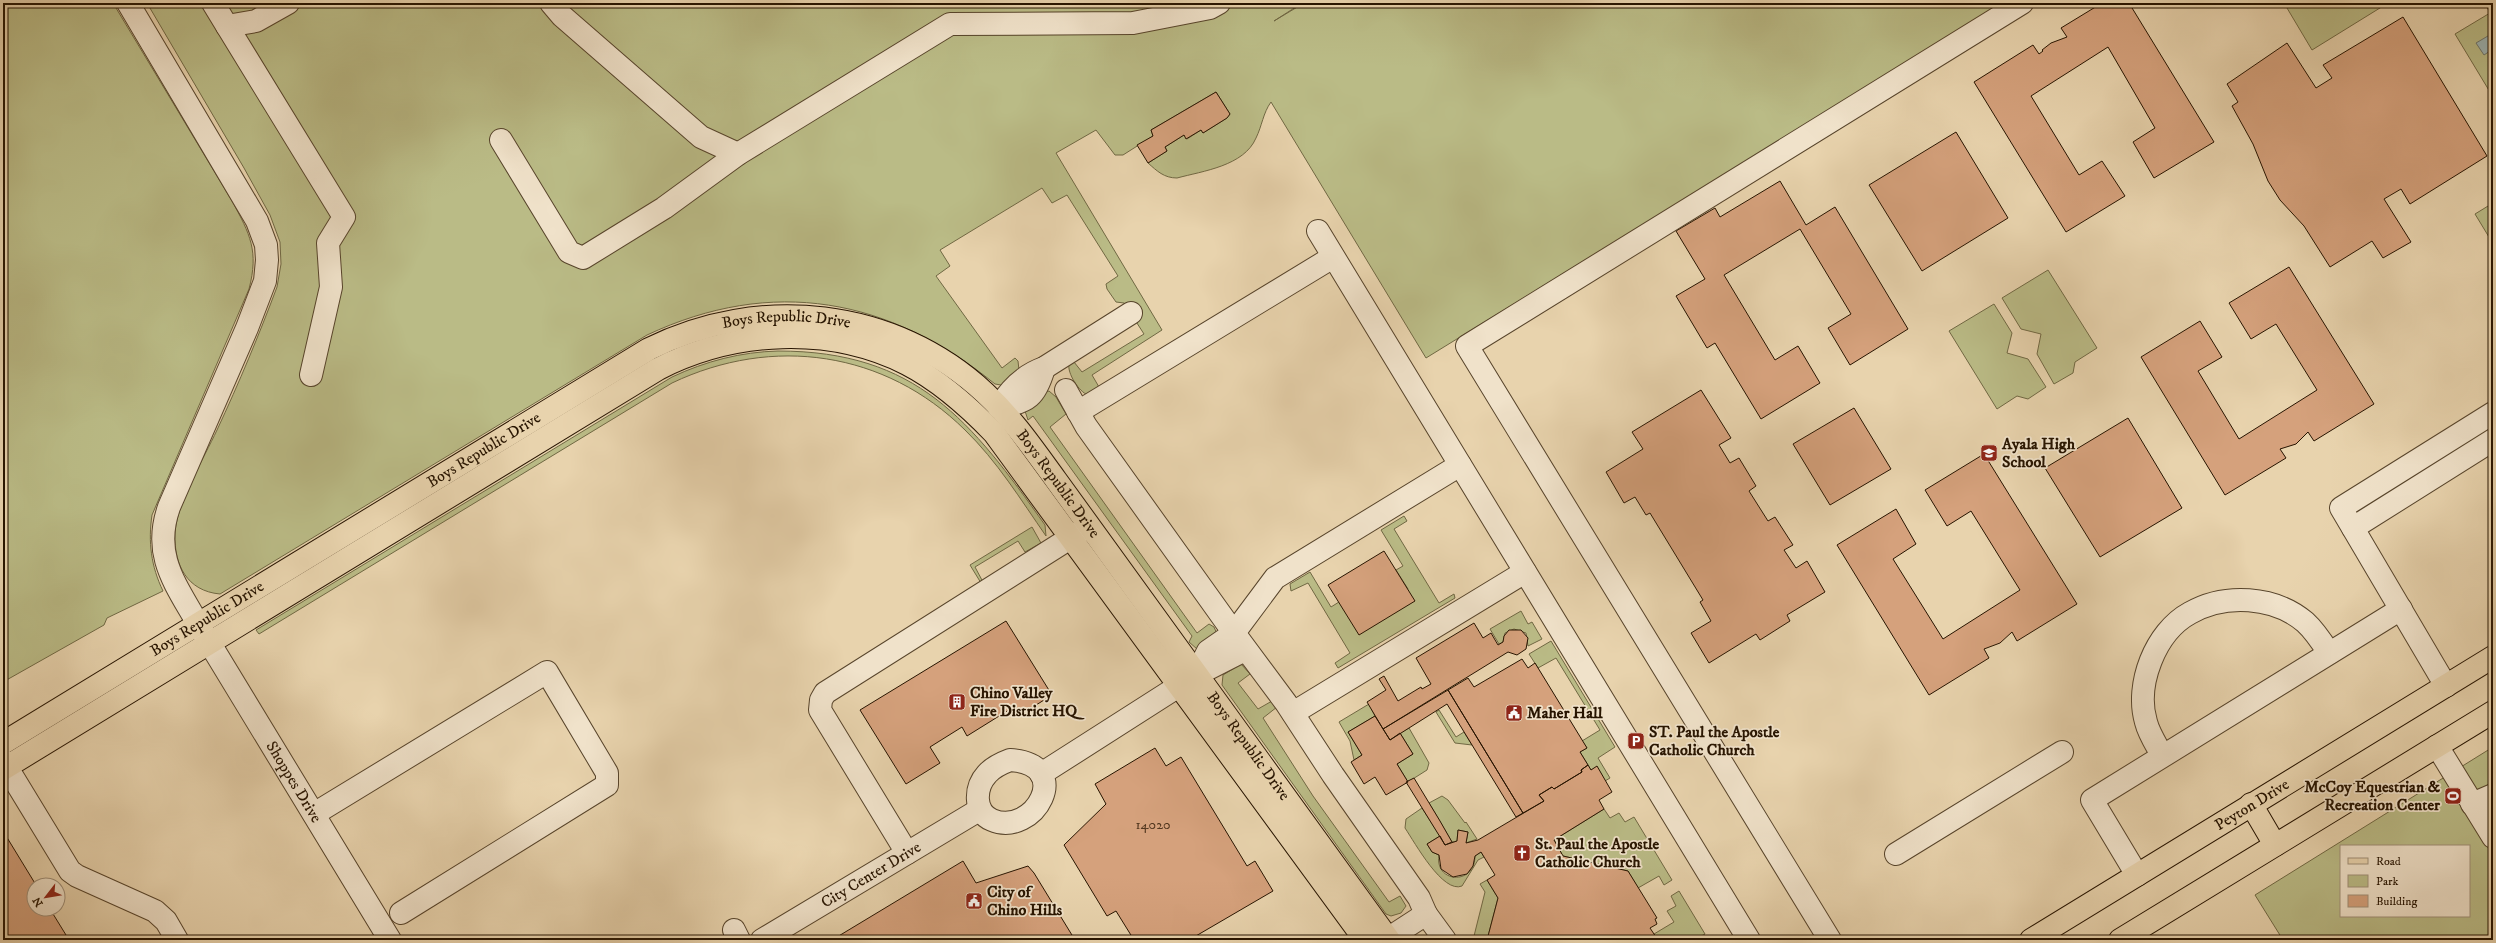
<svg xmlns="http://www.w3.org/2000/svg" width="2496" height="943" font-family="'IM FELL DW Pica',serif">
	<style>
		.green { fill: #babb86; stroke: #706843; fill-rule: evenodd }
		.water { fill: #9cb5b6; stroke: #6d756d }
		.building { fill: #d5a17c; stroke: #271400 }
		.lines { fill: none; stroke-linecap: round; stroke-linejoin: round }
		.minor-casing { stroke: #57442b; stroke-width: 24 }
		.major-casing { stroke: #271400; stroke-width: 24 }
		.minor { stroke: #f0e2ca; stroke-width: 22 }
		.major { stroke: #e8d3ad; stroke-width: 22 }
		.labels { text-anchor: middle; dominant-baseline: central; stroke-width: 3.5; stroke-linejoin: round; paint-order: stroke }
		.number-label { font-size: 14px; fill: #52371f }
		.street-label { font-size: 16px; fill: #271400; stroke: #f0e2ca }
		.poi-label { font-size: 16px; font-weight: bold; fill: #271400; stroke: #f0e2ca; text-anchor: start }
	</style>
	<rect width="100%" height="100%" fill="#e8d3ad"/>
	<filter id="stains"><feTurbulence type="fractalNoise" baseFrequency=".005" numOctaves="4"/><feColorMatrix values="0 0 0 0 .2 0 0 0 0 .09 0 0 0 0 .02 0 0 0 .5 -.17"/></filter>
	<radialGradient id="worn" r=".72"><stop offset=".6" stop-color="#630" stop-opacity="0"/><stop offset="1" stop-color="#630" stop-opacity=".3"/></radialGradient>
	<path class="green" d="M3,3h110l119,198c18,33 27,50 17,88l-97,226c-4,27 -1,51 11,76l-56,27 -3,7 -101,57z
		M147,3h1155l-28,18 30,-18h699l-577,355 -155,-256c-8,11 -9,24 -15,36 -12,28 -53,33 -79,40 -13,0 -20,-7 -29,-15l19,-12 -2,-4 19,-12 3,4 14,-9 2,3 24,-15 3,-4 -14,-22 -65,38 2,6 -30,19h-8l-19,-25 -40,23 106,177 -70,45 7,12 -11,8c-9,-3 -21,-22 -19,-31l5,-2 8,10 62,-38 -20,-31 -8,-1 -9,-13 -1,-5 12,-8 -51,-81 -15,8 -10,-15 -102,62 10,16 -14,10 66,92 13,-10 3,3 1,9 -18,15 -6,-1c-106,-86 -222,-108 -348,-49l-427,259c-33,-3 -46,-29 -45,-60 1,-30 29,-76 42,-104 22,-47 42,-95 60,-143l4,-23 -1,-22 -10,-27 -26,-47z
		M2284,3h104l-76,47z
		M2485,3h8v94l-38,-63 35,-21z
		M2493,203v38l-1,1 -17,-28z
		M2048,270l49,78 -22,14 -2,11 -19,11 -17,-30 4,-20 -20,-5 -19,-31z
		M1994,304l18,29 -5,20 21,6 18,28 -18,12 -11,-3 -20,13 -48,-78z
		M778,351c139,0 193,70 267,174l1,11c-25,-36 -49,-75 -81,-106 -80,-79 -192,-95 -293,-47l-413,251 -3,-4 416,-253c34,-16 69,-25 106,-26z
		M1049,391l7,6 10,17 -16,13 147,206 12,-9 5,3 3,7 -17,14 -3,1 -8,-7 3,-6 -159,-220 -5,4 -3,-9 20,-19z
		M1404,516l3,5 -13,8 45,74 15,-9 1,4 -117,70 -3,-5 15,-10 -42,-70 -17,8 -1,-7 20,-12 21,35 8,-5 69,-13 -12,-19 7,-4 -22,-36z
		M1032,527l9,16 -16,9 -7,-11 -43,26 8,15 -2,1 -11,-18z
		M1521,611l7,13 4,-2 10,17 -14,7 -2,-13 -12,-4 -9,4 -2,9 -4,2 -9,-15z
		M1551,641l64,106 -17,11 12,20 -5,3 -8,-14 -6,3 -11,-18 7,-4 -5,-7 18,-11 -44,-72 -18,10 -9,-14z
		M1241,664l9,10 -12,9 20,26 14,-8 5,6 -14,11 50,78 76,106 11,-6 6,10 -5,7 -10,3 -5,-2 -164,-229 1,-10z
		M1369,704l6,12 -27,16 14,23 -8,5 -4,-19 -11,-19z
		M1439,710l17,27 8,-5 8,13 -17,-2 -19,-31z
		M1409,728l20,35 -2,7 -19,12 -11,-18 16,-10 -13,-21z
		M2493,747v193h-210l-28,-45zM2341,846h128v70h-128z
		M1442,796l6,4 17,23 1,-1 11,17 -11,4 2,-11 -10,-2 -1,11 -5,1 -23,-39z
		M1422,808l18,28 -13,8 5,8 7,3c-5,28 36,31 36,1l6,-4 3,5 -6,3 -16,26c-19,8 -47,-43 -57,-58l1,-9z
		M1604,809l6,9 9,-5 6,9 9,-5 38,63 -8,5 -5,-9 -21,12 -10,-17 -65,-15 -9,-16z
		M1487,880l11,18 -11,42h-14l12,-48 -5,-8z
		M1679,891l26,43 -11,6h-36l-4,-6 20,-12 -7,-11 9,-5 -5,-10z"/>
	<path class="water" d="M2493,33v16l-9,6 -8,-12z"/>
	<path class="building" d="M2102,3h27l85,139 -60,36 -21,-36 22,-14 -47,-81 -77,49 48,79 23,-14 23,35 -59,36 -92,-150 59,-37 6,9 4,-3 -1,-1 9,-7 16,-6 -6,-9z
		M2403,17l84,139 -77,48 -9,-15 -17,10 27,43 -28,16 -11,-17 -42,26 -26,-41 -24,-26 -12,-19 -15,-37 -21,-38 6,-4 -11,-18 60,-41 29,45 16,-10 -9,-13z
		M1216,92l14,22 -3,4 -24,15 -2,-3 -15,9 -2,-4 -19,12 2,4 -19,12 -11,-18 16,-9 -2,-6z
		M1956,132l52,86 -86,53 -53,-86z
		M1780,181l26,44 29,-18 73,122 -58,36 -22,-37 23,-14 -51,-85 -76,46 51,85 23,-14 22,37 -59,36 -46,-76 -8,5 -31,-52 29,-17 -29,-48 39,-23 5,9z
		M2289,267l85,137 -60,37 -6,-9 -12,12 -16,5 6,9 -61,37 -84,-138 59,-36 22,36 -24,14 41,68 78,-49 -41,-66 -25,15 -22,-36z
		M1701,390l30,48 -12,7 11,18 9,-5 17,28 -7,5 19,30 7,-4 18,28 -9,5 12,18 11,-7 18,31 -38,23 3,6 -30,19 -4,-6 -47,29 -18,-30 20,-12 -11,-19 3,-2 -53,-87 -4,2 -11,-18 -11,6 -18,-31 37,-23 -11,-17z
		M1854,408l37,61 -61,36 -37,-61z
		M2128,418l54,90 -82,49 -55,-89z
		M1984,454l93,150 -60,37 -5,-9 -12,11 -16,6 5,9 -60,37 -92,-150 59,-36 20,35 -23,15 50,80 77,-49 -49,-79 -24,15 -22,-36z
		M1384,551l31,50 -56,34 -31,-50z
		M1006,621l46,74 -35,22 -5,-9 -45,28 -5,-9 -32,20 10,16 -34,21 -46,-74z
		M1474,623l9,15 8,-5 7,12 5,-3 1,-6 5,-6h12l7,8 -2,11 -9,6 -9,-3 -125,77 -16,-27 19,-12 -7,-11 5,-3 14,25 23,-14 1,2 9,-5 -15,-26z
		M1522,659l6,9 7,-5 52,85 -7,4 8,13 -7,5 1,2 -28,17 -2,-2 -13,8 5,6 -21,12 -75,-123 20,-12 6,9z
		M1448,690l75,123 -7,4 -69,-113 -57,36 -7,-11z
		M1375,716l15,24 10,-7 13,21 -16,10 11,18 -22,13 -11,-18 -11,7 -13,-22 11,-7 -14,-23z
		M1155,748l11,18 15,-9 66,109 8,-5 18,30 -84,49h-55l-18,-29 -9,5 -43,-71 42,-41 -11,-20z
		M1588,765l3,5 6,-4 15,26 -13,8 5,9 -50,31 9,16 65,15 29,47 -2,1 2,5 -7,4 6,9 -5,3h-164l11,-42 -11,-18 8,-5 -14,-23 -6,4 -2,10 -6,8 -14,3 -12,-8 -2,-14 -7,-3 -5,-8 13,-8 5,9 12,-4 1,-11 10,2 -2,11 12,-3 66,-39 -5,-6 13,-8 2,2 28,-17 -1,-2z
		M1414,778l26,43 12,21 -7,3 -39,-63z
		M3,831l33,54h-2v24h16l16,26 -8,5h-55z
		M963,861l13,22 52,-17 6,7 41,67h-243z"/>
	<g class="lines">
		<defs>
			<g id="minor">
				<path id="s1" d="M128,3l129,218 9,24 1,15 -2,21 -18,47 -78,179c-17,48 6,76 29,117l192,316"/>
				<path d="M213,3l14,23 29,-5 32,-18"/>
				<path d="M551,3l11,13 139,121 37,17"/>
				<path d="M227,26l117,191 -16,26 3,44 -20,88"/>
				<path d="M501,140l68,112 14,6 81,-50 74,-54 212,-130 183,-1 77,-15 9,-5"/>
				<path d="M1318,231l431,709"/>
				<path d="M1066,390l20,36 148,207 52,70 47,72 86,123 7,16 -40,26"/>
				<path d="M999,407c11,-18 25,-32 45,-39l87,-55"/>
				<path d="M999,407c29,-4 37,-11 45,-39"/>
				<path d="M1078,412l255,-155"/>
				<path d="M2353,528l140,-88"/>
				<path d="M1196,675l12,-24 26,-18 41,-55 185,-113"/>
				<path d="M2446,686l-105,-178 152,-95"/>
				<path d="M1293,713l232,-141"/>
				<path d="M2437,746l56,91"/>
				<path d="M2162,755c-6,-11 -13,-21 -16,-33 -11,-37 9,-90 44,-109 35,-20 84,-17 115,9 10,9 17,20 24,31"/>
				<path d="M1010,760c66,4 24,78 -18,60 -19,-8 -17,-33 -5,-46 6,-7 15,-11 23,-14z"/>
				<path d="M3,761l67,110 7,5 78,35 11,10 11,19"/>
				<path d="M1041,774l155,-99 43,-22 -5,-20"/>
				<path d="M2472,804l21,-9"/>
				<path d="M314,814l233,-142 60,101v12l-206,128"/>
				<path d="M907,853l-87,-143 1,-10 4,-7 261,-165"/>
				<path d="M1896,854l166,-102"/>
				<path d="M2137,875l-45,-75 309,-191"/>
				<path d="M1426,914l19,26"/>
				<path d="M734,930l5,10"/>
				<path id="s2" d="M762,940l217,-130"/>
				<path d="M1830,940l-363,-594 555,-343"/>
			</g>
			<g id="major">
				<path id="s3" d="M3,743l646,-394c110,-55 245,-41 336,44 28,26 49,57 71,87l333,460"/>
				<path d="M3,769l655,-400c76,-39 172,-44 249,-5 33,17 61,42 87,69l371,507"/>
				<path d="M2251,804l24,41"/>
				<path id="s4" d="M2031,940l462,-283"/>
				<path d="M2120,940l373,-228"/>
			</g>
		</defs>
		<use href="#minor" class="minor-casing"/>
		<use href="#major" class="major-casing"/>
		<use href="#minor" class="minor"/>
		<use href="#major" class="major"/>
	</g>
	<defs>
		<symbol id="school-square" viewBox="-11 -11 22 22"><rect x="-9" y="-9" width="18" height="18" rx="4" fill="#8f2418" stroke="#f0e2ca"/><path d="M0-5L7-2L0 1L-7-2ZM-4 1L0 2.5L4 1V4Q0 6-4 4Z" fill="#fff"/></symbol>
		<symbol id="building-square" viewBox="-11 -11 22 22"><rect x="-9" y="-9" width="18" height="18" rx="4" fill="#8f2418" stroke="#f0e2ca"/><path d="M-4-6H4V6H1V3H-1V6H-4ZM-2.5-4.3h1.7v1.8h-1.7ZM.8-4.3h1.7v1.8H.8ZM-2.5-1h1.7V.8h-1.7ZM.8-1h1.7V.8H.8Z" fill="#fff"/></symbol>
		<symbol id="civic-square" viewBox="-11 -11 22 22"><rect x="-9" y="-9" width="18" height="18" rx="4" fill="#8f2418" stroke="#f0e2ca"/><path d="M-.6-6.5H3V-4.5H.6V-3L4-1V1h2V6H-6V1h2V-1L-.6-3ZM-1.2 2.5V6h2.4V2.5Z" fill="#fff"/></symbol>
		<symbol id="parking-square" viewBox="-11 -11 22 22"><rect x="-9" y="-9" width="18" height="18" rx="4" fill="#8f2418" stroke="#f0e2ca"/><path d="M-3.5-5.5H1a3.5 3.5 0 0 1 0 7H-1V5.5H-3.5ZM-1-3.4V-.6H.8a1.4 1.4 0 0 0 0-2.8Z" fill="#fff"/></symbol>
		<symbol id="stadium-square" viewBox="-11 -11 22 22"><rect x="-9" y="-9" width="18" height="18" rx="4" fill="#8f2418" stroke="#f0e2ca"/><path d="M0-5a6.5 5 0 1 0 0 10a6.5 5 0 1 0 0-10ZM-3.5-1.8h7v3.6h-7Z" fill="#fff"/></symbol>
		<symbol id="church-square" viewBox="-11 -11 22 22"><rect x="-9" y="-9" width="18" height="18" rx="4" fill="#8f2418" stroke="#f0e2ca"/><path d="M-1.2-6h2.4v3.5h3.3v2.4h-3.3V6h-2.4V-.1h-3.3v-2.4h3.3Z" fill="#fff"/></symbol>
	</defs>
	<g fill-rule="evenodd">
		<use href="#school-square" x="1979" y="443" width="20" height="20"/>
		<use href="#building-square" x="947" y="692" width="20" height="20"/>
		<use href="#civic-square" x="1504" y="703" width="20" height="20"/>
		<use href="#parking-square" x="1626" y="731" width="20" height="20"/>
		<use href="#stadium-square" x="2443" y="786" width="20" height="20"/>
		<use href="#church-square" x="1512" y="843" width="20" height="20"/>
		<use href="#civic-square" x="964" y="891" width="20" height="20"/>
	</g>
	<g class="labels">
		<g class="number-label">
			<text x="1153" y="825">14020</text>
		</g>
		<g class="street-label">
			<text stroke="none"><textPath href="#s3" startOffset="899">Boys Republic Drive</textPath></text>
			<text stroke="none"><textPath href="#s3" startOffset="563">Boys Republic Drive</textPath></text>
			<text stroke="none"><textPath href="#s3" startOffset="1234">Boys Republic Drive</textPath></text>
			<text stroke="none"><textPath href="#s3" startOffset="239">Boys Republic Drive</textPath></text>
			<text stroke="none"><textPath href="#s3" startOffset="1558">Boys Republic Drive</textPath></text>
			<text stroke="none"><textPath href="#s1" startOffset="871">Shoppes Drive</textPath></text>
			<text stroke="none"><textPath href="#s4" startOffset="259">Peyton Drive</textPath></text>
			<text stroke="none"><textPath href="#s2" startOffset="127">City Center Drive</textPath></text>
		</g>
		<g class="poi-label">
			<text x="2002" y="444">Ayala High<tspan x="2002" dy="18">School</tspan></text>
			<text x="970" y="693">Chino Valley<tspan x="970" dy="18">Fire District HQ</tspan></text>
			<text x="1527" y="713">Maher Hall</text>
			<text x="1649" y="732">ST. Paul the Apostle<tspan x="1649" dy="18">Catholic Church</tspan></text>
			<text x="2440" y="787" text-anchor="end">McCoy Equestrian &amp;<tspan x="2440" dy="18">Recreation Center</tspan></text>
			<text x="1535" y="844">St. Paul the Apostle<tspan x="1535" dy="18">Catholic Church</tspan></text>
			<text x="987" y="892">City of<tspan x="987" dy="18">Chino Hills</tspan></text>
		</g>
	</g>
	<rect width="2496" height="943" fill="none" stroke="#e8d3ad" stroke-width="16"/>
	<rect x="4" y="4" width="2488" height="935" fill="none" stroke="#271400" stroke-width="2"/>
	<rect x="8" y="8" width="2480" height="927" fill="none" stroke="#271400"/>
	<rect x="2340" y="845" width="130" height="72" fill="#f0e2ca" stroke="#a09079"/>
	<rect x="2348" y="858" width="20" height="6" fill="#e8d3ad" stroke="#a09079"/>
	<text x="2376" y="865" font-size="12" fill="#271400">Road</text>
	<rect x="2348" y="875" width="20" height="12" fill="#babb86" stroke="#a09079"/>
	<text x="2376" y="885" font-size="12" fill="#271400">Park</text>
	<rect x="2348" y="895" width="20" height="12" fill="#d5a17c" stroke="#a09079"/>
	<text x="2376" y="905" font-size="12" fill="#271400">Building</text>
	<g transform="translate(46 897) rotate(239)"><circle r="19" fill="#f0e2ca" stroke="#a09079"/>
	<path d="M0-3L7 15L0 10L-7 15Z" fill="#8f2418"/>
	<text y="-6" font-size="11" font-weight="bold" text-anchor="middle" fill="#271400">N</text>
	</g>
	<rect width="100%" height="100%" filter="url(#stains)"/>
	<rect width="100%" height="100%" fill="url(#worn)"/>
</svg>
